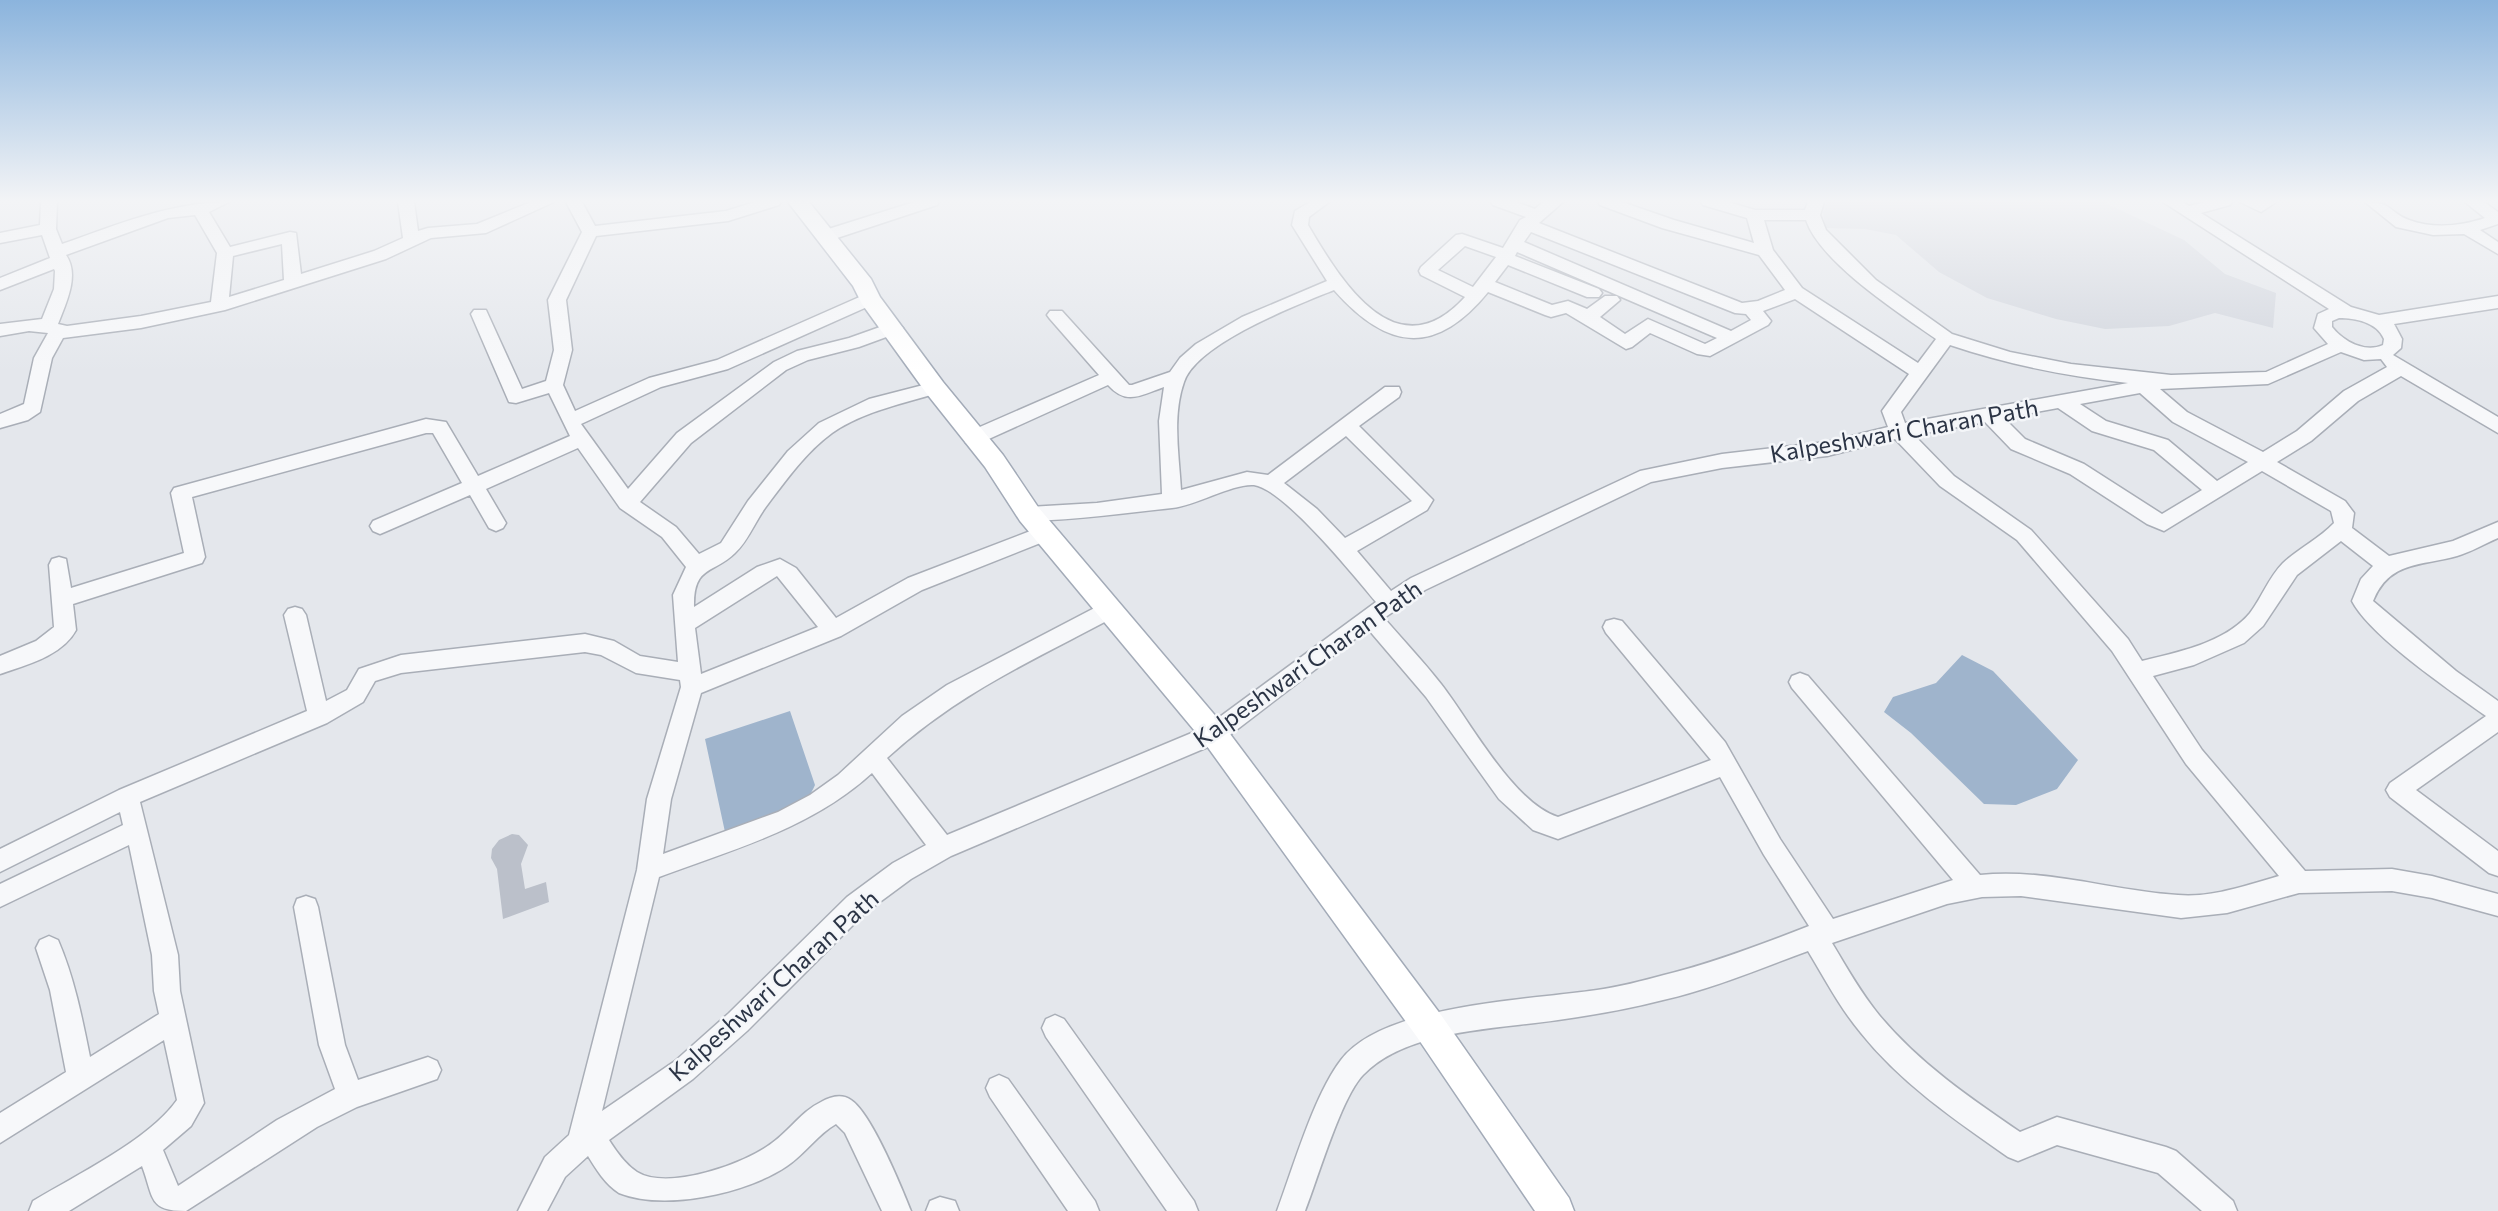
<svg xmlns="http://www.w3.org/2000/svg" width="2498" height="1211" font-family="Commissioner,sans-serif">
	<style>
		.built { fill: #d2d6de }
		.water { fill: #9fb4cc }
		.building { fill: #bbc0ca }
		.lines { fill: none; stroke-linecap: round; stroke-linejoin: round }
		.minor-casing { stroke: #a9aeb7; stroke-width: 3 }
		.major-casing { stroke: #a3abb8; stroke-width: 3 }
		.minor { fill: #f7f8fa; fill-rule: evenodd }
		.major { fill: #fff; fill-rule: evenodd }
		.labels { text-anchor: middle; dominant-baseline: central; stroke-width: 5; stroke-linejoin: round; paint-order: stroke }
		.street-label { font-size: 24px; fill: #2b3445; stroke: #f4f6f9 }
	</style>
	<rect width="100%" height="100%" fill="#e4e7ec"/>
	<path class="built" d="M1827,202h276l81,38 41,34 51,19 -3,35 -58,-15 -46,13 -64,3 -49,-10 -69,-21 -48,-26 -43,-37 -31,-6 -40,-1 -2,-16z"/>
	<path class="water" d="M1962,655l31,16 85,89 -21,29 -41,16 -32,-1 -73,-71 -27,-21 9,-15 43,-14z
		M790,711l25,74c-12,31 -61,37 -90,47l-20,-93z"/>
	<path class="building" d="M512,834l7,1 9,10 -7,19 4,25 21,-7 3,20 -46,17 -6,-50 -6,-11 1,-9 7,-9z"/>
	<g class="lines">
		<defs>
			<path id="minor" d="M41,202h16l-1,27 6,15c55,-19 108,-42 167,-42l-20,10 21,35 60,-15 6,1 5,41 73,-23 29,-13 -5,-36h16l4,29 10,-3 49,-4 54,-22h23l-68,31 -55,5 -45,21 -161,51 -84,18 -78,10 -11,20 -12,54 -12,8 -28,8v-14l24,-10 10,-46 14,-25 -19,-2 -29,5v-12l42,-5 12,-30 1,-18 -1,-2 -54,21v-12l50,-20 -8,-23 -42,8v-10l40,-8zM195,215l22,38 -6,49 -70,14 -74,10 -9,-2c8,-21 22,-49 8,-69l102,-37zM282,244l2,36 -55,17 4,-41z
				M566,202h16l13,24 131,-15 29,-9h26l-2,3 -51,16 -132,15 -30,64 6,50 -9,35 12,26 74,-33 68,-18 147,-65 6,-2 9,6 -3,4 -148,66 -67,18 -80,37 47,65 49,-56 97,-71 23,-11 52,-13 45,-16 9,6 -3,4 -41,15 -51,13 -22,10 -95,73 -51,59 36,25 23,27 22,-11 27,-42 40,-50 31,-28 50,-24 66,-17 6,2 3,4 -3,4c-36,11 -77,19 -109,41 -26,19 -45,46 -64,71 -12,15 -19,36 -33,49 -21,21 -42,12 -41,54l63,-40 23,-8 16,9 40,50 72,-40 138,-53 7,3 3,5 -3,5 -131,52 -81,46 -140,57 -30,106 -8,55 115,-42 32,-17 28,-20 64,-59 45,-31 157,-82 7,-2 7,2 4,6 -4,6c-84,45 -159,77 -231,143l60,77 259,-108 170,-125c-21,-25 -92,-113 -122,-117 -20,-2 -60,21 -82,23 -47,5 -95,12 -143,13l-7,-2 -3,-5 3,-5 7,-2 68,-4 65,-9 -3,-73 5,-34c-23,8 -37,19 -56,-2l-128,58h-14l-2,-5 2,-5 133,-58 -49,-56 -3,-4 3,-4h12l67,74h3l38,-13 10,-14 16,-14 46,-27 85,-36 -35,-56 3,-14 15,-9h19l-20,15 -1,8c34,58 89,147 157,72l-44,-22 -2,-4 2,-4 35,-32 6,-1 41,14 17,-28 6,-3 -33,-12 -2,-3h25l19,7 8,-7h20l-24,21 203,80 16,-2 27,-11 -26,-35 -97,-27 -62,-23 -2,-3h24l52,18 80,23 -7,-25 -44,-13 -2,-3h27l27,8h50l3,-8h16l-4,13 6,15 50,50 76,54 58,18 61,12 100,11 95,-3 62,-28 -14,-16 4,-14 11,-5 -166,-107h20l6,4 16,-4h27l-2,3 -29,8 150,94 28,8 119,-19v12l-104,16 8,15 -1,9 -8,7 105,62v16l-97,-57 -43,25 -47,40 -34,21 68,39 9,12 -2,15 37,28 64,-15 45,-19v16c-14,6 -27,14 -41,18 -36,10 -68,5 -84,45l83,70 42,30v31l-82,58 82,61v25l-9,-3 -99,-76 -4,-7 4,-7 96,-67c-35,-25 -116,-80 -134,-115l9,-22 12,-13 -32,-25 -44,34 -34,51 -19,17 -50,22 -41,11 49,74 103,121 87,-2 40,7 66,18v22l-66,-18 -40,-7 -93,2 -72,20 -46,5 -160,-22 -39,1 -35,7 -115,39c15,25 29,50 47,72 40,48 91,83 141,117l37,-15 109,30 10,4 57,50 4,10h-35l-44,-38 -101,-28 -39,16 -10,-4c-53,-37 -107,-74 -147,-124 -21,-25 -36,-54 -53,-82 -47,17 -96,38 -145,49 -35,9 -69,15 -105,20 -60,9 -151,9 -195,55 -22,23 -45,103 -58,136h-28c16,-43 37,-116 64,-151 42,-56 189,-60 256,-70 22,-3 45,-9 67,-15 49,-12 99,-31 145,-49l-45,-71 -44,-78 -162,62 -25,-9 -34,-31 -73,-102 -58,-68 -146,112 -271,115 -40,23 -46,34 -118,118 -54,48 -84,61c7,11 16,24 28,32 31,19 108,-8 135,-29 17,-12 30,-32 49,-41 9,-5 20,-9 30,-2 20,13 50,86 60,111h-29l-37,-78 -9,-9c-18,10 -31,30 -49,42 -41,28 -123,45 -168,27 -14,-9 -23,-24 -31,-37l-23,21 -18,34h-29l27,-54 24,-22 68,-265 10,-71 34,-112 -1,-7 -44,-7 -35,-18 -16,-3 -184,21 -26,8 -12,21 -36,21 -187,79 38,153 2,36 24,112 -13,23 -28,24 15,36 99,-66 58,-31 -16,-44 -25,-138 3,-8 9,-3 9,3 3,8 27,138 13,35 70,-23 9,4 4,9 -4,9 -80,28 -40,20 -131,84c-38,0 -32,-13 -44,-45l-73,45h-40l4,-10c43,-26 116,-61 144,-101l-13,-60 -164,103v-30l66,-41 -16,-82 -14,-42 4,-8 9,-4 9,4c16,37 24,77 32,117l69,-43 -5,-23 -2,-36 -23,-110 -129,62v-23l123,-59 -3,-13 -120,60v-23l119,-59 188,-79 -23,-96 4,-6 7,-2 7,2 4,6 20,86 21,-11 12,-21 42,-14 184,-21 29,7 26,15 38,6 -5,-67 13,-28 -24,-30 -42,-29 -42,-60 -92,41 20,34 -3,5 -7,3 -7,-3 -19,-33 -83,36 -7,3 -7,-3 -3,-5 3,-5 89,-38 -29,-50h-7l-234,64 13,60 -3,6 -129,41 3,26c-14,26 -50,35 -76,44v-18l36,-15 18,-14 -5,-62 3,-6 7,-2 7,2 5,29 113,-35 -13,-60 3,-5 252,-69 20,3 32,54 92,-40 -21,-43 -33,10 -7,-1 -38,-88 3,-4h12l36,79 24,-8 8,-31 -6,-50 34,-68zM1764,220h42c14,42 93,93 130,119l-18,24 -116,-75 -29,-38zM1531,232l204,81 11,1 5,6 -20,11 -207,-89zM1465,246l31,11 -23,30 -35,-17zM1517,252l200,86 -12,6 -57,-25 -23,15 -25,-17 20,-17 -3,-4h-12l-18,13 -19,-8 -16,4 -57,-23 13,-17 79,32h12l3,-4 -3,-4 -84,-33zM1334,290c53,60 101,67 154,2l57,23 6,2 15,-4 60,36 6,-2 18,-14 47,21 13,2 58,-31 3,-4 -8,-10 32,-12 114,75 -27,37 6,16 -61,15 -105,12 -82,17 -229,107 -20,13 -34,-40 70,-41 6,-10 -74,-74 40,-29 2,-5 -2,-5h-14l-117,88 -21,-3 -66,18c-2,-35 -9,-74 3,-108 13,-39 113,-77 150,-92zM2339,318c16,0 38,4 45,21l-1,6c-18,8 -39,-3 -51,-18v-6zM1950,345c59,20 116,31 178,38l-223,40 -4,-11zM2341,352l23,8 17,-1 6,8 -43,24 -47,40 -34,21 -76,-40 -27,-23 108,-5zM2140,393l33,29 75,40 -31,19 -49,-41 -62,-19 -26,-17zM2058,408l34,23 62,19 48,40 -40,24 -78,-50 -59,-25 -21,-21zM1985,422l26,27 59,25 77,50 17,7 98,-60 69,40 3,12c-15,16 -35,25 -51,40 -14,14 -21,34 -33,50 -25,30 -72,39 -108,48l-14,-22 -97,-109 -77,-54 -40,-41zM1346,436l66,65 -67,37 -28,-29 -33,-26zM1895,439l45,47 77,54 95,111 74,113 93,112c-32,9 -67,22 -101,19 -66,-4 -132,-27 -198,-20l-172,-199 -8,-3 -8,3 -3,6 3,6 161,192 -120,39 -53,-80 -55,-97 -103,-121 -8,-2 -8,2 -3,6 3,6 105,127 -153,57c-45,-14 -88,-96 -117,-133 -18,-23 -38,-44 -57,-66l41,-28 226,-108 71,-14 105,-12zM777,576l41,51 -117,47 -6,-46zM872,773l54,72 -33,18 -46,34 -118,116 -54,48 -73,50 57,-234c75,-28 153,-49 213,-104z
				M914,202h25l-2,3 -106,35h-12l-2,-4 2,-4z
				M2240,202h36l-15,10z
				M2365,202c28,0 23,10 44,18 24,9 52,6 76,-2l-20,-16h19l14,10v12l-18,6 18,12v12l-34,-20 -31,1 -37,-8z
				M1055,1015l9,4 130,182 4,10h-31l-121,-174 -4,-9 4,-9z
				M999,1075l9,4 87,122 4,10h-31l-78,-114 -4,-9 4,-9z
				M940,1197l15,4 4,10h-33l4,-10z"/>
			<path id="major" d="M788,202h21l62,77 9,18 63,85 60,73 35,52 186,219 217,289 128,183 5,13h-39l-118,-174 -213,-295 -184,-221 -35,-54 -58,-73 -65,-90 -9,-18z"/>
		</defs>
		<use href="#minor" class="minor-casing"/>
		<use href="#major" class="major-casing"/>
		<use href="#minor" class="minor"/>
		<use href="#major" class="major"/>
	</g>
	<linearGradient id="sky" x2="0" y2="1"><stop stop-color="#8bb4dd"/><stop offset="0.54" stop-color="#f3f4f6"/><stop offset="1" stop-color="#f3f4f6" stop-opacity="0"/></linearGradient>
	<rect width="2498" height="372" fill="url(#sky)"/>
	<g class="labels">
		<g class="street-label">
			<text transform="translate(1904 430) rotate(-10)">Kalpeshwari Charan Path</text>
			<text transform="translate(1307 663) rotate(-35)">Kalpeshwari Charan Path</text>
			<text transform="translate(773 985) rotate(-42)">Kalpeshwari Charan Path</text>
		</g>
	</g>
</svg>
